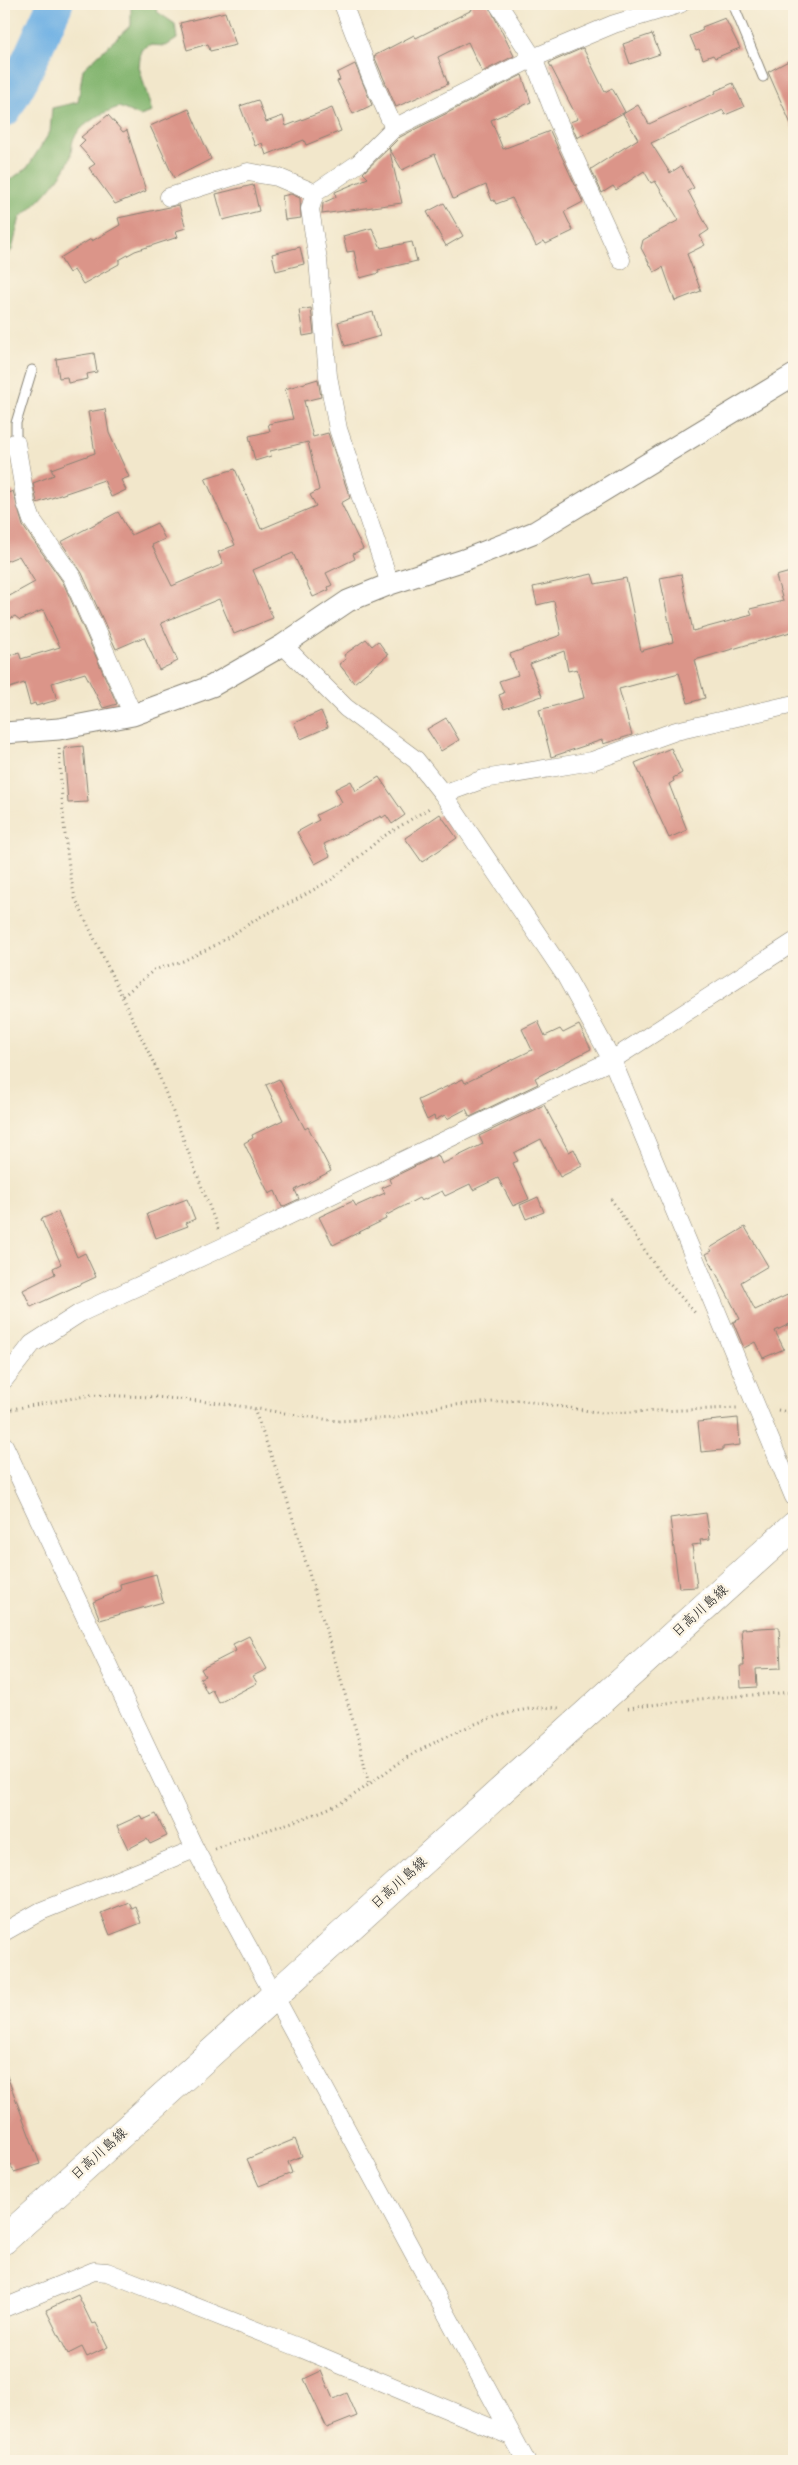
<svg xmlns="http://www.w3.org/2000/svg" width="798" height="2465" font-family="Kalam,'Klee One',sans-serif">
	<style>
		.forest { fill: #83b570; stroke: #506846 }
		.lines { fill: none; stroke-linecap: round; stroke-linejoin: round }
		.river { stroke: #70b1e4; stroke-width: 36 }
		.building { fill: #db9589 }
		.service-casing { stroke: #878274; stroke-width: 11 }
		.minor-casing { stroke: #878274; stroke-width: 19 }
		.tertiary-casing { stroke: #878274; stroke-width: 23 }
		.primary-casing { stroke: #878274; stroke-width: 29 }
		.path { stroke: #878274; stroke-width: 3; stroke-dasharray: 1 4; stroke-linecap: butt }
		.service { stroke: #fff; stroke-width: 9 }
		.minor { stroke: #fff; stroke-width: 18 }
		.tertiary { stroke: #fff; stroke-width: 21 }
		.primary { stroke: #fff; stroke-width: 28 }
		.labels { text-anchor: middle; dominant-baseline: central; stroke-width: 5; stroke-linejoin: round; paint-order: stroke }
		.street-label { font-size: 14px; fill: #1c1c1c; stroke: #fcf5e5 }
	</style>
	<rect width="100%" height="100%" fill="#fcf5e5"/>
	<filter id="ink" filterUnits="userSpaceOnUse"><feTurbulence type="fractalNoise" baseFrequency=".02" numOctaves="2"/><feDisplacementMap in="SourceGraphic" scale="10" xChannelSelector="R" yChannelSelector="G"/><feConvolveMatrix kernelMatrix="1 2 1 2 8 2 1 2 1" color-interpolation-filters="sRGB"/></filter>
	<filter id="wash" filterUnits="userSpaceOnUse"><feTurbulence type="fractalNoise" baseFrequency=".0096" numOctaves="4" result="noise"/><feDisplacementMap in="SourceGraphic" scale="20" xChannelSelector="R" yChannelSelector="G"/><feGaussianBlur stdDeviation="1.12" result="paint"/><feColorMatrix in="noise" values="0 0 0 0 0 0 0 0 0 0 0 0 0 0 0 0 0 1.4 0 .05"/><feComposite in="paint" operator="in"/></filter>
	<g filter="url(#wash)">
		<rect width="100%" height="100%" fill="#f2e7cb"/>
		<path class="forest" d="M131,4h28l-3,7 19,13 2,15 -11,7 -17,-1 -8,5 -2,17 13,45 -12,4 -21,-9c-15,5 -35,15 -44,29 -4,6 -3,16 -5,23 -7,17 -34,48 -50,58l-8,33 -8,9v-75l23,-16 23,-36 2,-24 26,-6 5,-33 48,-44z"/>
		<g class="lines">
			<path class="river" d="M4,109l17,-30 34,-75"/>
		</g>
		<g id="blocks">
			<path class="building" d="M470,4h18l26,52 -32,16 -14,-30 -30,15 10,27 -52,23 -22,-51 40,-21 2,3 56,-28z
				M225,12l11,33 -26,6 -2,-7 -21,6 -7,-27z
				M725,18l15,30 -25,10 -2,-3 -10,4 -4,-10 -3,1 -6,-14 13,-6 -1,-3z
				M652,34l8,20 -30,10 -7,-20z
				M583,48l22,44 7,-4 13,24 -48,26 -7,-16 8,-3 -29,-56z
				M794,58v73l-26,-59z
				M355,64l17,41 -19,9 -16,-33 3,-1 -3,-7z
				M522,75l9,27 -40,18 12,29 47,-18 33,71 -19,10 9,19 -27,13 -2,-3 -8,5 -24,-48 -16,6 -2,-4 -2,1 -6,-16 -33,14 -18,-45 -33,16 -13,-22 11,-11z
				M733,83l11,24 -19,8 -2,-5 -72,33 19,30 11,-7 13,22 -6,3 21,39 -9,6 5,9 -18,9 14,37 -26,10 -12,-34 -9,5 -13,-24 2,-8 36,-20 -24,-39 -4,2 -7,-12 -28,19 -3,-4 -11,7 -11,-24 47,-30 -15,-25 15,-9 11,19 67,-31 -1,-2z
				M258,100l8,22 17,-6 3,10 46,-18 9,23 -35,14 -2,-5 -38,15 -4,-12 -7,3 -15,-40z
				M189,109l22,50 -37,19 -24,-52z
				M108,115l15,17 4,-2 19,61 -31,13 -26,-36 6,-4 -16,-18 6,-6 -4,-3z
				M389,148l13,55 -80,11 1,-11 13,-6 -1,-5 33,-14 -5,-5z
				M253,185l6,26 -36,9 -7,-26z
				M291,194l9,4 1,20 -16,2 -3,-24z
				M444,203l19,33 -17,10 -19,-34z
				M179,205l7,23 -10,3 2,6 -43,14 -16,9v4l-36,20 -9,-14 -5,3 -9,-15 31,-19 1,2 28,-16 -2,-7z
				M372,228l9,20 31,-6 5,19 -39,9 1,3 -19,5 -6,-27 -7,1 -4,-16z
				M300,247l4,17 -28,7 -4,-17z
				M311,308l3,26 -11,2 -4,-26z
				M373,312l7,24 -35,10 -7,-24z
				M94,353l3,19 -10,2 1,5 -20,4 -1,-6 -8,1 -3,-19z
				M318,379l3,18 -17,4 9,36 15,-4 22,65 -9,5 22,46 -10,5 2,5 -29,14 6,12 -4,2 1,3 -16,7 -20,-44 -40,17 20,48 -39,16 -15,-35 -58,24 17,38 -19,9 -15,-33 -28,12 -34,-76 -21,-31 57,-30 13,23 26,-12 8,16 -13,6 20,41 51,-22 -5,-12 17,-7 -30,-67 30,-9 26,60 55,-23 -6,-11 9,-5 -11,-48 -38,9 1,5 -16,5 -6,-25 21,-5 -2,-7 25,-5 -8,-30z
				M105,409l4,24 20,44 -8,3 5,10 -15,7 -7,-17 -67,23 -4,-20 21,-8 -3,-6 44,-16 -7,-41z
				M4,485l4,8 5,-2 10,35 40,56 54,122 -14,4 -18,-35 -33,10 5,17 -21,6 -1,-3 -5,2 -6,-22 -20,7v-32l15,-6 2,7 39,-12 -17,-37 -23,10 -5,-4 -11,6v-23l31,-17 -16,-26 -15,6z
				M794,571v60l-99,29 10,38 -17,5 -9,-30 -60,16 13,46 -29,9 -1,-4 -51,17 -12,-47 45,-12 -7,-29 -9,2 -4,-20 -34,13 12,32 -38,13 -5,-14 5,-2 -5,-12 19,-6 -8,-21 51,-19 -7,-34 -17,4 -4,-18 59,-13 3,10 31,-6 15,73 32,-9 -13,-64 21,-4 12,57 59,-16 -2,-6 33,-8 -7,-25z
				M366,639l6,7 6,-5 10,14 -34,28 -15,-19 7,-5 -2,-4z
				M321,711l7,16 -27,12 -7,-16z
				M446,718l13,22 -18,11 -14,-22z
				M83,746l5,56 -20,1 -4,-55z
				M671,748l11,25 -9,5 1,3 -5,3 18,46 -18,8 -34,-75z
				M379,777l26,38 -13,9 -6,-9 -4,3 -1,-2 -57,28 6,12 -15,8 -18,-32 22,-12 -3,-5 26,-13 -7,-13 16,-8 5,10z
				M440,814l17,24 -35,24 -17,-24z
				M538,1021l7,15 15,-7 3,4 16,-8 12,24 -56,29 3,6 -68,33 -4,-8 -19,10 -2,-4 -10,5 -1,-4 -7,4 -9,-20 45,-21 2,4 67,-33 -10,-21z
				M279,1079l26,50 3,-2 23,44 -36,19 4,9 -17,8 -7,-16 -6,3 -25,-51 9,-5 -1,-3 31,-15 -17,-35z
				M544,1105l25,47 5,-3 8,17 -22,11 -19,-38 -27,14 4,8 -5,2 16,36 -16,7 -15,-28 -25,12 -3,-6 -25,12 -3,-5 -21,10 -2,-3 -34,18 1,3 -53,26 -14,-28 34,-16 3,5 29,-13 -3,-5 9,-4 -2,-5 49,-24 4,9 41,-20 -4,-8z
				M538,1197l6,15 -18,7 -6,-14z
				M187,1199l8,20 -9,4 2,3 -32,12 -9,-24z
				M58,1212l19,45 8,-4 11,24 -65,30 -8,-17 32,-16 -2,-6 8,-4 -20,-45z
				M745,1227l23,39 -27,16 14,28 39,-18v30l-19,9 9,18 -21,9 -8,-16 -11,6 -11,-26 7,-3 -34,-65 6,-3 -2,-3z
				M738,1418l2,27 -17,2v3l-22,2 -3,-30z
				M706,1513l4,26 -10,1 1,4 -9,1 5,42 -18,1 -9,-70z
				M156,1574l7,28 -63,18 -7,-18 28,-12 -1,-6z
				M779,1627l2,41 -25,1 1,18 -16,1 -1,-22h4l-3,-37z
				M249,1636l18,33 -14,7 4,7 -38,20 -7,-13 -5,3 -7,-15 5,-2 -4,-7 35,-18 -3,-7z
				M156,1814l11,22 -17,8 -3,-5 -19,10 -11,-23 24,-11 2,5z
				M128,1902l3,6 4,-2 6,17 -31,12 -9,-22z
				M4,2068l36,96 -26,8 -4,-9 -3,1 -3,-10z
				M295,2139l7,17 -14,6 4,11 -33,13 -12,-27z
				M78,2295l14,29 4,-1 12,24 -21,10 -5,-10 -14,7 -22,-44z
				M321,2371l12,28 14,-6 10,23 -30,12 -23,-49z"/>
		</g>
	</g>
	<g filter="url(#ink)">
		<use href="#blocks" fill-opacity="0" stroke="#878274" stroke-width="1"/>
		<g class="lines">
			<defs>
				<path id="service" d="M733,4l30,73
					M16,443v-20l16,-53"/>
				<path id="minor" d="M343,4l28,73 23,51
					M498,4l35,54 23,59 65,143
					M169,197l79,-25 29,5 38,16
					M4,446l12,-3 10,60 6,17 40,57 61,138
					M390,584l-52,-155 -10,-53 -10,-116 -8,-51 5,-16 44,-30 35,-35 139,-70 81,-34 66,-20
					M283,645l63,63 70,52 27,34 122,181 47,85 182,437
					M443,794l41,-15 108,-18 84,-30 118,-27
					M4,1380l28,-36 48,-31 145,-67 387,-186 182,-118
					M4,1445l191,404 331,612
					M4,1932l37,-21 154,-62
					M4,2308l90,-37 13,1 196,77 210,88"/>
				<path id="tertiary" d="M4,733l55,-4 74,-14 79,-29 71,-41 65,-44 42,-17 74,-24 71,-28 259,-157"/>
				<path id="primary" d="M4,2240l790,-714"/>
			</defs>
			<use href="#service" class="service-casing"/>
			<use href="#minor" class="minor-casing"/>
			<use href="#tertiary" class="tertiary-casing"/>
			<use href="#primary" class="primary-casing"/>
			<path class="path" d="M59,749c3,50 5,100 16,149l81,170 62,161
				M123,996l31,-26 29,-9 31,-15 46,-29 34,-16 40,-23 47,-40 50,-31
				M611,1199l48,73 38,43
				M4,1402l8,7 79,-14 65,2 63,6 118,18 58,-3 47,-12 77,-6 83,13 135,-5
				M254,1409l32,87 73,245 10,44
				M778,1410l16,3
				M628,1708l71,-9 95,-7
				M215,1849c40,-17 82,-26 121,-44 21,-10 38,-25 57,-38 42,-28 114,-64 166,-59"/>
			<use href="#service" class="service"/>
			<use href="#minor" class="minor"/>
			<use href="#tertiary" class="tertiary"/>
			<use href="#primary" class="primary"/>
		</g>
	</g>
	<g class="labels">
		<g class="street-label">
			<text transform="translate(700 1611) rotate(-42)">日高川島線</text>
			<text transform="translate(399 1883) rotate(-42)">日高川島線</text>
			<text transform="translate(99 2154) rotate(-42)">日高川島線</text>
		</g>
	</g>
	<rect width="798" height="2465" fill="none" stroke="#fcf5e5" stroke-width="20"/>
</svg>
